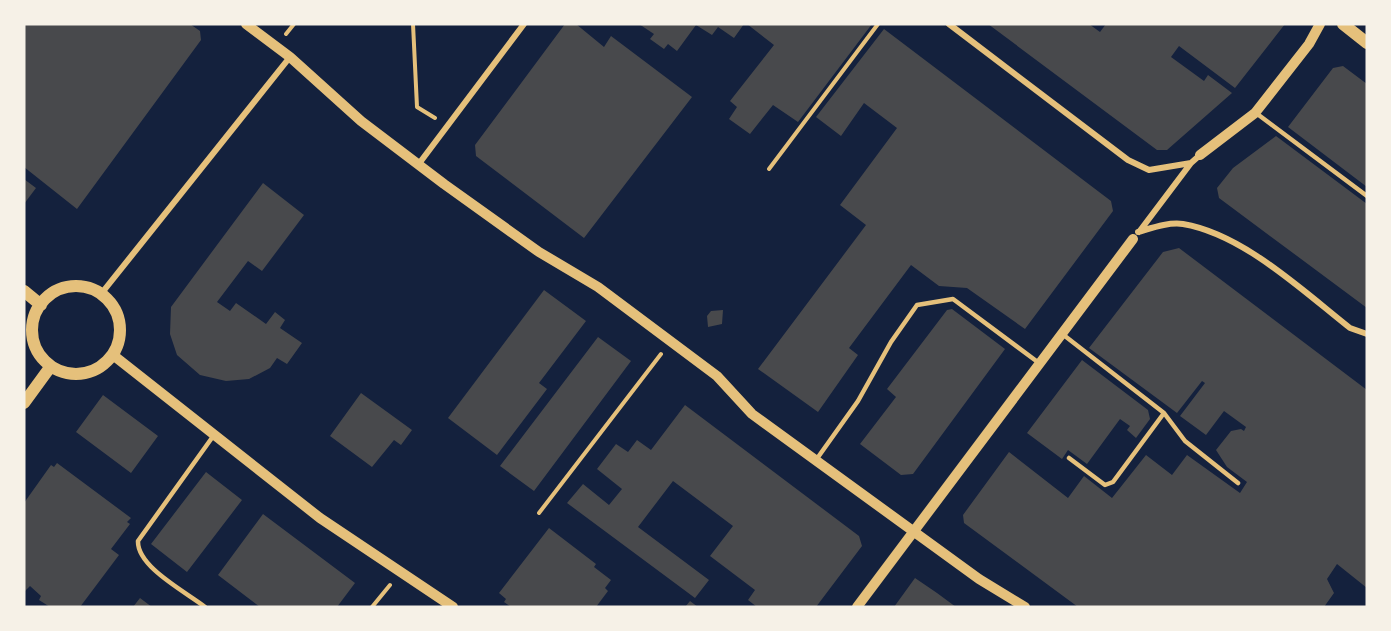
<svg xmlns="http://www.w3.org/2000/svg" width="1391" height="631" font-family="'Sofia Sans Condensed',sans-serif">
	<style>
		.building { fill: #48494c }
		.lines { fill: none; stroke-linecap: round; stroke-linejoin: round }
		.path { stroke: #e5c07b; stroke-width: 4 }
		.service { stroke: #e5c07b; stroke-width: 4.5 }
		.minor { stroke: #e5c07b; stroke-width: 6 }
		.tertiary { stroke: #e5c07b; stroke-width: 10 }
		.secondary { stroke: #e5c07b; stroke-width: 12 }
	</style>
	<rect width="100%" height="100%" fill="#14213d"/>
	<path class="building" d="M24,24h166l10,7 1,9 -124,169 -53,-42z
		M565,24h11l28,23 7,-11 81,61 -108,141 -108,-82 -1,-11z
		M639,24h105l-10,14 -16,-11 -6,8 -16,-10 -19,26 -9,-7 -4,5 -14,-10 4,-5z
		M747,24h125l-74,98 -25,-17 -23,29 -21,-15 8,-12 -7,-6 44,-56z
		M988,24h101l11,8 6,-8h179l-50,64 -56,-42 -8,11 33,24 4,-6 24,18 -65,57h-10z
		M884,29l227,172 2,10 -88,118 -58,-41 -28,-2 -28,-21 -62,83 9,7 -40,57 -60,-43 108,-144 -26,-20 57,-77 -33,-25 -23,33 -25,-19z
		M1343,66l24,18v103l-79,-60 45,-59z
		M1276,136l91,68v104l-148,-110 -2,-10 16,-20z
		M24,179l12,9 -12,16z
		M263,183l41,32 -42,56 -14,-10 -31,41 13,9 6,-8 30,21 9,-12 10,8 -5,8 22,15 -15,21 -10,-6 -7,10 -21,11 -23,2 -26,-6 -23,-20 -7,-21 1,-27z
		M1179,248l188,142v198l-30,-24 -10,15 7,14 -10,14h-246l-114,-84 -1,-8 46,-63 59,46 16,-22 28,22 34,-43 26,20 15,-20 53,38 7,-11 -20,-15 -11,-17 15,-19 10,-2 3,2 2,-4 -22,-16 -18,24 -26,-19 25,-33 -3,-2 -25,32 -88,-65 74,-96z
		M544,290l42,31 -47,62 8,6 -50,66 -49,-37z
		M952,309l53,40 -92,125 -12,1 -41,-31 36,-47 -9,-8 60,-79z
		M723,310l-1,14 -14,3 -1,-11 4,-5z
		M598,337l33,24 -97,130 -34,-25z
		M1082,360l66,50 2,9 -14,19 -9,-8 3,-4 -10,-7 -33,45 -19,-14 -6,9 -35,-26z
		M361,393l51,37 -11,15 -7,-5 -22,27 -42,-31z
		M103,395l55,41 -27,37 -55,-41z
		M685,405l174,131 3,10 -46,61h-59l-9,-7 7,-10 -45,-34 23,-30 -60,-45 -35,46 71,53 -14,18 -128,-95 16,-19 26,21 13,-16 -25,-20 19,-25 12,8 9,-12 14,10z
		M57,463l74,55 -4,4 3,2 -19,25 8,6 -39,52h-30l-11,-7 2,-4 -11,-10 -6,6v-89l27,-38 3,2z
		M206,472l36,28 -55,72 -36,-28z
		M263,514l92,69 -18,24h-77l-42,-32z
		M549,528l47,36 -2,3 17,13 -6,8 3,3 -12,16h-85l-7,-5 2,-3 -7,-6z
		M915,578l22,15 19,14h-62z
		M140,598l12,9h-19z
		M690,601l8,6h-13z"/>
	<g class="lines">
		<path class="path" d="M413,24l4,83 18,11
			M286,34l8,-10
			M769,169l109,-145
			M539,513l122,-159
			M372,607l18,-22"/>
		<path class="service" d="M1256,113l111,83
			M1061,333l103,80 21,28 53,42
			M1069,458l36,27 8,-3 51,-69
			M816,460l42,-59 33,-59 26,-37 36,-6 86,64
			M205,607c-19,-15 -68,-40 -67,-66l76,-106"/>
		<path class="minor" d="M949,24l179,136 21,10 42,-7
			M418,165l106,-141
			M1138,232c14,-4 30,-10 45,-8 60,10 120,67 167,104l17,6
			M1139,232l52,-69 9,-8
			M101,294l189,-237"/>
		<path class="tertiary" d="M246,24l44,33 71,64 83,63 95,68 59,35 119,89 35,38 227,165 46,28
			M1200,155l55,-42 54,-69 11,-20
			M113,355l207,163 133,89
			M857,607l276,-368"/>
		<path class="secondary" d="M1343,24l24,19
			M32 330a44 44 0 1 1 88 0a44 44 0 1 1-88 0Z
			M24,291l17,14
			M24,403l27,-37"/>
	</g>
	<rect width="1391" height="631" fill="none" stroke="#f6f1e7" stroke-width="51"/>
</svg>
